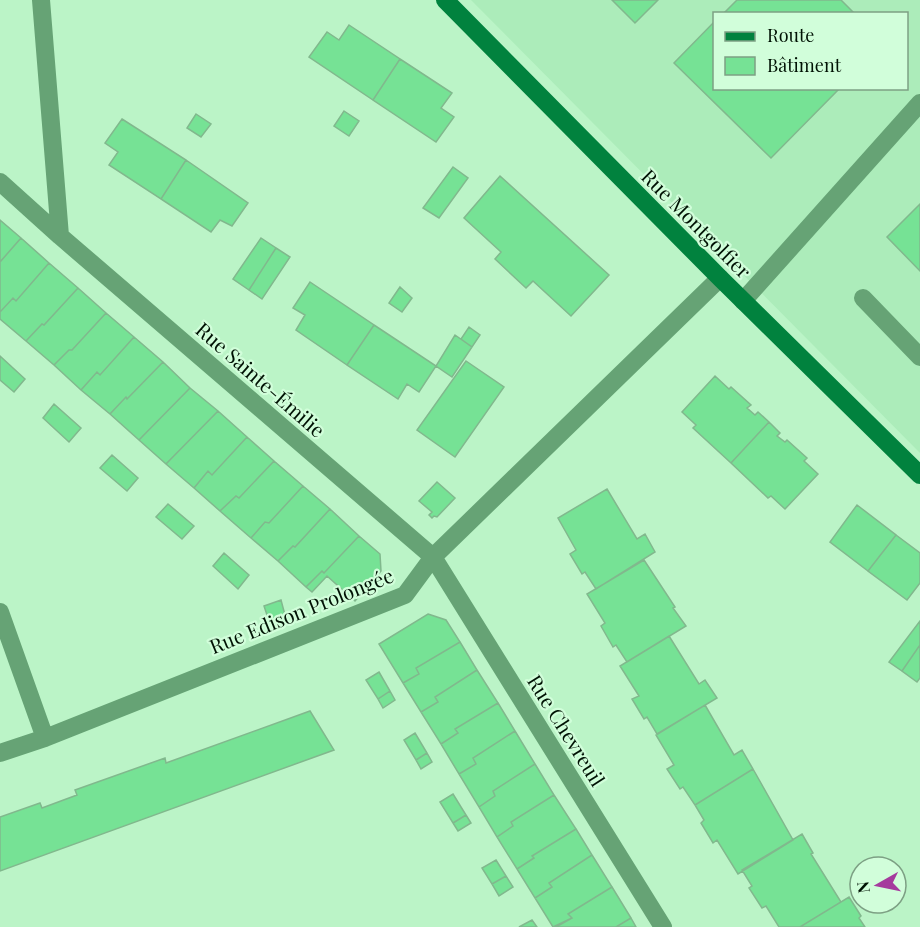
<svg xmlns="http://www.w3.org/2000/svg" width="920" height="927" font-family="'Playfair Display',serif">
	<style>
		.built { fill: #acecba; fill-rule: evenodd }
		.building { fill: #76e295; stroke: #81b88d; stroke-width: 1.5 }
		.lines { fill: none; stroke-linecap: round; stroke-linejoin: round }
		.lane { stroke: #66a375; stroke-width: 18 }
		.street { stroke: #66a375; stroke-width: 18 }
		.secondary { stroke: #01823e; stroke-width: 18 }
		.labels { text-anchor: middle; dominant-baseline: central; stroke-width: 4.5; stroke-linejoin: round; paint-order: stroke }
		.street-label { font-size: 20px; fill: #001204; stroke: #d1feda }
	</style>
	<rect width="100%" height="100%" fill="#bbf4c7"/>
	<path class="built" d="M471,0h449v453zM714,14h192v74h-192z"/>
	<path class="building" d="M612,0h46l-23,23z
		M737,0h104l14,14h-132z
		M714,22v66h126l-69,70 -97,-95z
		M349,25l51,34 -27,41 -64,-43 18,-25 12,8z
		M400,59l52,34 -11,15 13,9 -18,25 -63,-42z
		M344,111l15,10 -10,15 -15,-10z
		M196,114l15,10 -10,13 -14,-9z
		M122,119l64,41 -25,39 -52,-34 9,-13 -13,-9z
		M186,160l62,43 -16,23 -12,-6 -9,12 -50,-33z
		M453,167l15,11 -29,40 -16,-10z
		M500,176l109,99 -38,41 -38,-35 -7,7 -31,-29 6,-7 -37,-34z
		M920,204v67l-33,-34z
		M0,220l21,18 -21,24z
		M21,238l28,25 -33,38 -3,-3 -13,14v-50z
		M261,238l15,10 -27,42 -16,-11z
		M276,248l14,9 -28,42 -13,-9z
		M49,263l29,25 -34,37 -2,-1 -16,17 -26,-22v-7l13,-14 3,3z
		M310,282l64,43 -27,40 -51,-35 9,-15 -12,-7z
		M400,287l12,11 -10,14 -13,-9z
		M78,288l28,25 -34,37h-3l-15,15 -28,-24 16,-17 2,1z
		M106,313l28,24 -34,38 -3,-3 -16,18 -27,-25 15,-15h3z
		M374,325l62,41 -17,26 -12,-8 -9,15 -51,-34z
		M469,327l11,8 -8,12 -11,-8z
		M455,335l17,12 -20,30 -16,-11z
		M134,337l29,25 -36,37 -1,-2 -16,17 -29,-24 16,-18 3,3z
		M0,356l25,23 -11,13 -14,-12z
		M466,361l38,26 -49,70 -38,-27z
		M163,362l27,26 -51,52 -29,-26 16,-17 1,2z
		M715,376l14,13 2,-2 20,18 -4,3 8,7 3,-3 11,10 -38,41 -38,-35 3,-3 -14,-13z
		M190,388l28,23 -52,53 -27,-24z
		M54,404l27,24 -12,14 -26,-24z
		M218,411l29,26 -35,38 -4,-4 -14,17 -28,-24z
		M769,422l11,11 -3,3 8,6 2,-2 20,18 -3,3 14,13 -33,35 -14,-13 -3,2 -37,-35z
		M247,437l27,24 -35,37 -3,-2 -16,15 -26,-23 14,-17 4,4z
		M112,455l26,23 -11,13 -27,-23z
		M274,461l29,25 -34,37 -4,-1 -14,16 -31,-27 16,-15 3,2z
		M437,482l18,16 -18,19 -3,-1 -2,2 -3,-3 3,-3 -13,-11z
		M303,486l27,23 -35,38 -2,-1 -15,15 -27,-23 14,-16 4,1z
		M607,489l30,50 8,-5 10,18 -59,37 -11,-17 -3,2 -12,-20 6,-4 -18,-32z
		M168,504l26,22 -12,13 -26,-22z
		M857,505l39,30 -28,36 -38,-29z
		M330,509l29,27 -35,37 -2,-2 -16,16 -28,-26 15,-15 2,1z
		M896,535l24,18v30l-13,17 -39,-29z
		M359,536l21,18 1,17 -26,30 -28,-25 -15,16 -6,-5 16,-16 2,2z
		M224,553l25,22 -11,14 -25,-23z
		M644,560l31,47 -2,1 13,18 -59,36 -11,-17 -3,2 -12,-21 4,-3 -18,-29z
		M281,600l4,15 -16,6 -5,-15z
		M428,614l18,6 14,22 -44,26 3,6 -16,9 -24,-39z
		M920,621v24l-18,26 -13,-9z
		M669,636l30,48 6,-4 12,18 -60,36 -10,-17 -3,2 -12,-20 7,-3 -19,-30z
		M460,642l17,28 -42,27 3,5 -17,10 -18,-29 16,-9 -3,-6z
		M920,645v33l-3,4 -15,-11z
		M477,670l21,33 -43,26 3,4 -17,11 -20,-32 17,-10 -3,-5z
		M379,672l11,19 -12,8 -12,-19z
		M390,691l5,9 -12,8 -5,-9z
		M498,703l17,28 -42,27 3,6 -17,10 -18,-30 17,-11 -3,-4z
		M705,705l29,50 8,-5 11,19 -58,36 -12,-18 -3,2 -13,-20 7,-4 -18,-30z
		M310,711l24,39 -334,121v-54l40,-14 2,5 35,-13 -2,-5 90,-32 1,5z
		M515,731l20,33 -42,27 2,5 -16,11 -20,-33 17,-10 -3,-6z
		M415,733l12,20 -11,7 -12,-20z
		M427,753l5,9 -11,7 -5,-9z
		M535,764l19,31 -43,27 2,4 -16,11 -18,-30 16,-11 -2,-5z
		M753,769l40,71 -55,34 -21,-34 -4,3 -12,-20 3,-3 -9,-15z
		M453,794l13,21 -13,8 -13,-21z
		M554,795l22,34 -44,27 2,2 -17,11 -20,-32 16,-11 -2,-4z
		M466,815l5,8 -13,8 -5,-8z
		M576,829l16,26 -43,28 3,4 -17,11 -18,-29 17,-11 -2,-2z
		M802,834l11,19 -2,1 30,48 -41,25h-21l-13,-21 -4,2 -13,-20 3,-2 -10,-16z
		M592,855l20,32 -44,27 4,4 -19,9 -18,-29 17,-11 -3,-4z
		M496,860l10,16 -14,8 -10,-16z
		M506,876l7,11 -14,9 -7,-12z
		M612,887l19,31 -15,9h-60l16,-9 -4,-4z
		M849,897l12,19 -2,2 6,9h-65z
		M631,918l5,9h-20z
		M532,920l5,7h-18z"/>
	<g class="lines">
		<path class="lane" d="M863,298l57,59
			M743,301l177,-198"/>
		<path class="street" d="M41,0l19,236
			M0,182l60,54 373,321 230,370
			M0,612l45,126
			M0,753l45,-15 360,-143 28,-38 287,-279"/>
		<path class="secondary" d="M445,0l275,278 200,197"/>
	</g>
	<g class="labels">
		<g class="street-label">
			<text transform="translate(697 223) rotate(45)">Rue Montgolfier</text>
			<text transform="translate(261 379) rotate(41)">Rue Sainte-Émilie</text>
			<text transform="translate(301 610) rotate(-22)">Rue Edison Prolongée</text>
			<text transform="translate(567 730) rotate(58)">Rue Chevreuil</text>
		</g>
	</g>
	<rect x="713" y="12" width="195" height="78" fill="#d1feda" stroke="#7da084" stroke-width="1.5"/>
	<rect x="725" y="32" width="30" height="9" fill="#01823e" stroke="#7da084" stroke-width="1.5"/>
	<text x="767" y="42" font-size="18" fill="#001204">Route</text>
	<rect x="725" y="57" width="30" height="18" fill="#76e295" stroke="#7da084" stroke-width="1.5"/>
	<text x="767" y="72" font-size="18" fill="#001204">Bâtiment</text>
	<g transform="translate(878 885) rotate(261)"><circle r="28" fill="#d1feda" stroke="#7da084" stroke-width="1.5"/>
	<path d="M0-4.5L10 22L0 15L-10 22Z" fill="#a53b9d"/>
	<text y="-9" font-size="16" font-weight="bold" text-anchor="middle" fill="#001204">N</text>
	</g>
</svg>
